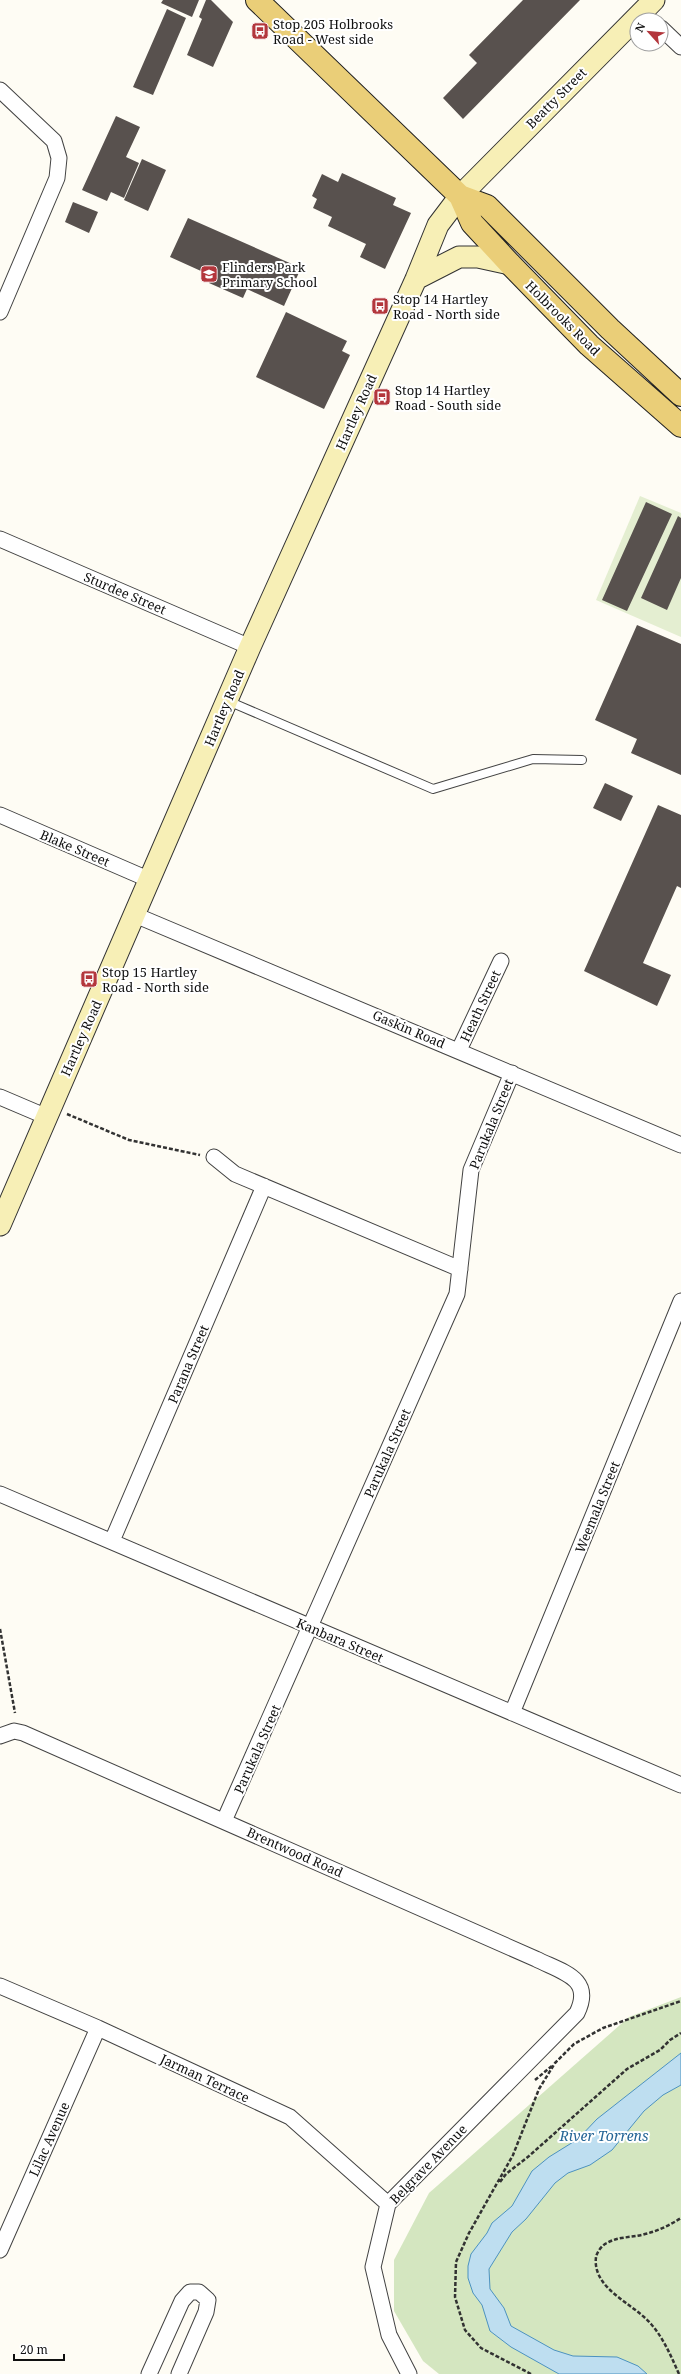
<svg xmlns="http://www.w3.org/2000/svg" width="681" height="2374" font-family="'Noto Serif',serif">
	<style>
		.green { fill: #d4e6c0 }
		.pitch { fill: #e4eed1 }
		.water { fill: #bedef0; stroke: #4c92c0 }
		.building { fill: #58514e }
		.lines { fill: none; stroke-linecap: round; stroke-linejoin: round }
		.lane-casing { stroke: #434343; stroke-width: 10 }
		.street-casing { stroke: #434343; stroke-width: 17 }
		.secondary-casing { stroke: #323232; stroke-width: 23 }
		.primary-casing { stroke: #212121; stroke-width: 24 }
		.path { stroke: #323232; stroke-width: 2.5; stroke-dasharray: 4 2; stroke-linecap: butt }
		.lane { stroke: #fff; stroke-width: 8 }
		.street { stroke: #fff; stroke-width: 15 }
		.secondary { stroke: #f7efb6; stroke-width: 21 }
		.primary { stroke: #eace78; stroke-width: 22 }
		.labels { text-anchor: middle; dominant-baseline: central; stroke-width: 4; stroke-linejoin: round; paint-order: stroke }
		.poi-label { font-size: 13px; fill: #101010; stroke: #fff; text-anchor: start }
		.street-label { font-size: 13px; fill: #101010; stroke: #fff }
		.water-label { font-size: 14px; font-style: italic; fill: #256596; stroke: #fff }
	</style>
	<rect width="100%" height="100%" fill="#fefcf4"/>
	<path class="green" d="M681,1997v377h-242l-16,-13 -29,-50v-51l35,-67 200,-176z"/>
	<path class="pitch" d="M640,496l41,17v124l-85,-37z"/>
	<path class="water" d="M681,2053v32l-18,10 -19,16 -32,39 -22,15 -22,8 -13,10 -29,36 -14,13 -23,37 1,20 14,19 7,18 43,24 19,6 44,1 21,9 9,8h-88l-48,-27 -21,-16 -8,-26 -9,-12 -5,-15v-12l3,-12 16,-21 5,-10 20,-17 20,-35 17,-14 29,-18 19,-20z"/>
	<path class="building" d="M163,0h36l-7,17 -31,-14z
		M206,0h5l22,22 -20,45 -26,-12 15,-36 -3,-2z
		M523,0h57l-117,119 -20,-21 34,-35 -8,-8z
		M167,9l19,9 -33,77 -20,-8z
		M116,116l24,11 -14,30 13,6 -15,35 -13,-6 -4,9 -25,-11z
		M142,159l24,11 -18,41 -24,-11z
		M342,173l54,25 -3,7 18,8 -26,56 -25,-12 6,-13 -38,-18 4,-9 -19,-9 4,-9 -5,-3 10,-22 16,8z
		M73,202l25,10 -9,21 -24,-11z
		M188,218l113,50 -17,38 -37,-17 -4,9 -34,-15 3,-7 -42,-19z
		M286,312l61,29 -5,10 8,4 -26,54 -68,-32z
		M646,502l26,12 -45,97 -25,-11z
		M678,516l3,2v60l-14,32 -26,-12z
		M637,625l44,19v131l-50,-22 6,-14 -42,-19z
		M605,783l28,13 -12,25 -28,-13z
		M658,805l23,10v73l-4,-2 -34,77 28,12 -14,31 -73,-35z"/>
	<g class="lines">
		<defs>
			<path id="lane" d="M228,701l205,88 100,-30 49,1"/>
			<path id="street" d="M661,28l20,19
				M0,90l54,51 5,17 -2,20 -57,134
				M0,539l250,108
				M0,815l150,65
				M135,915l546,230
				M459,1050l42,-89
				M0,1097l47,20
				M214,1157l21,17 225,95
				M0,1494l681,291
				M112,1541l152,-355
				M512,1713l169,-412
				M0,1736l14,-5 9,2 513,226c26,13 58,19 41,54l-189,191 -15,63 16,68 20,39
				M224,1821l233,-527 14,-124 41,-97
				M0,1986l98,42 192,89 98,87
				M0,2250l98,-222
				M149,2374l33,-73 8,-9h9l9,8 -2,12 -27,62"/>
			<path id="secondary" d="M416,279l43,-22h19l32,7
				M0,1225l250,-578 166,-368 22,-54 22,-29 194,-196"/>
			<path id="primary" d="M257,0l203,196 12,27 38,41 79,81 92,81
				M460,196l27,10 123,123 71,66"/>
		</defs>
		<use href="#lane" class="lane-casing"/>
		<use href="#street" class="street-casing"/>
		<use href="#secondary" class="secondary-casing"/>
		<use href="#primary" class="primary-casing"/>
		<path class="path" d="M67,1114l62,26 71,15
			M0,1629l15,84
			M535,2080l18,-15
			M500,2182l6,-8 23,-18 98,-87 33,-19 10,-10 11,-7
			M531,2374l-50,-26 -16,-18 -10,-33 1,-35 13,-29 44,-78 26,-66 16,-26 19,-19 29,-16 78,-27
			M679,2374c-8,-18 -15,-35 -28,-50 -18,-21 -59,-35 -55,-67 1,-5 6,-12 11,-14 12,-7 25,-5 38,-9 13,-3 25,-9 36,-16"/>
		<use href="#lane" class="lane"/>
		<use href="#street" class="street"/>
		<use href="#secondary" class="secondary"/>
		<use href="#primary" class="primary"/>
	</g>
	<defs>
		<symbol id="bus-square" viewBox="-11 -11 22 22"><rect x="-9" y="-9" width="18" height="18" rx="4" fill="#b3363c" stroke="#fff"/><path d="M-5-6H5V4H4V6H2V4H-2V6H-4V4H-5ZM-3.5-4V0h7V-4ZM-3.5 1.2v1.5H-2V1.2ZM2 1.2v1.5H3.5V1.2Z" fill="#fff"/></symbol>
		<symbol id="school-square" viewBox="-11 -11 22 22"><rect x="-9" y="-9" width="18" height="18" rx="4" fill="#b3363c" stroke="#fff"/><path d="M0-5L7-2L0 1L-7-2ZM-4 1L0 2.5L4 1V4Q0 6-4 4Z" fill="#fff"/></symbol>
	</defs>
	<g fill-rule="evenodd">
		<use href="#bus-square" x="250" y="21" width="20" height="20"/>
		<use href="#school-square" x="199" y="264" width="20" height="20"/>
		<use href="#bus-square" x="370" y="296" width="20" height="20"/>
		<use href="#bus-square" x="372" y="387" width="20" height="20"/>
		<use href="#bus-square" x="79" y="969" width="20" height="20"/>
	</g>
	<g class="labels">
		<g class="poi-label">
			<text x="273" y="24">Stop 205 Holbrooks<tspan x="273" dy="15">Road - West side</tspan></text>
			<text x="222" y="267">Flinders Park<tspan x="222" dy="15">Primary School</tspan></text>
			<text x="393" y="299">Stop 14 Hartley<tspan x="393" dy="15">Road - North side</tspan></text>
			<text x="395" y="390">Stop 14 Hartley<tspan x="395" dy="15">Road - South side</tspan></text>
			<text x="102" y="972">Stop 15 Hartley<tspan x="102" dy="15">Road - North side</tspan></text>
		</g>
		<g class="street-label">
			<text transform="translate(556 98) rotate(-45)">Beatty Street</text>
			<text transform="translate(563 318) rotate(45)">Holbrooks Road</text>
			<text transform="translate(356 412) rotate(-66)">Hartley Road</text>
			<text transform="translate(125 593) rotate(23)">Sturdee Street</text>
			<text transform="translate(224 708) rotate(-67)">Hartley Road</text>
			<text transform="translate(75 848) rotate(23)">Blake Street</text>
			<text transform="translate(480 1006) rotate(-65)">Heath Street</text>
			<text transform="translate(409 1029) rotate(23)">Gaskin Road</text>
			<text transform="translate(81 1038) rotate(-66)">Hartley Road</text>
			<text transform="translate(491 1124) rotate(-68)">Parukala Street</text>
			<text transform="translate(188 1364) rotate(-67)">Parana Street</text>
			<text transform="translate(387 1453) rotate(-66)">Parukala Street</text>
			<text transform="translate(597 1507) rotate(-68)">Weemala Street</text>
			<text transform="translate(340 1640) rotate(23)">Kanbara Street</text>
			<text transform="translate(257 1749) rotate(-66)">Parukala Street</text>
			<text transform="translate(295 1852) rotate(24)">Brentwood Road</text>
			<text transform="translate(205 2078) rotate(25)">Jarman Terrace</text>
			<text transform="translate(49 2139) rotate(-66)">Lilac Avenue</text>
			<text transform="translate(428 2164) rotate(-46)">Belgrave Avenue</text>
		</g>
		<g class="water-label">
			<text x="604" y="2135">River Torrens</text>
		</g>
	</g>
	<g transform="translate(649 32) rotate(297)"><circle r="19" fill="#ffffff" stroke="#9f9f9f"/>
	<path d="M0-3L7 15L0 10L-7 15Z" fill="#b3363c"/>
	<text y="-6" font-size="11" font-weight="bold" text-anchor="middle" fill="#101010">N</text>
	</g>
	<path d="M14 2354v6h50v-6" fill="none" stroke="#101010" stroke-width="2"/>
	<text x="20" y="2354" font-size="12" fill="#101010" stroke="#ffffff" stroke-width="3" paint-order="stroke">20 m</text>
</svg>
